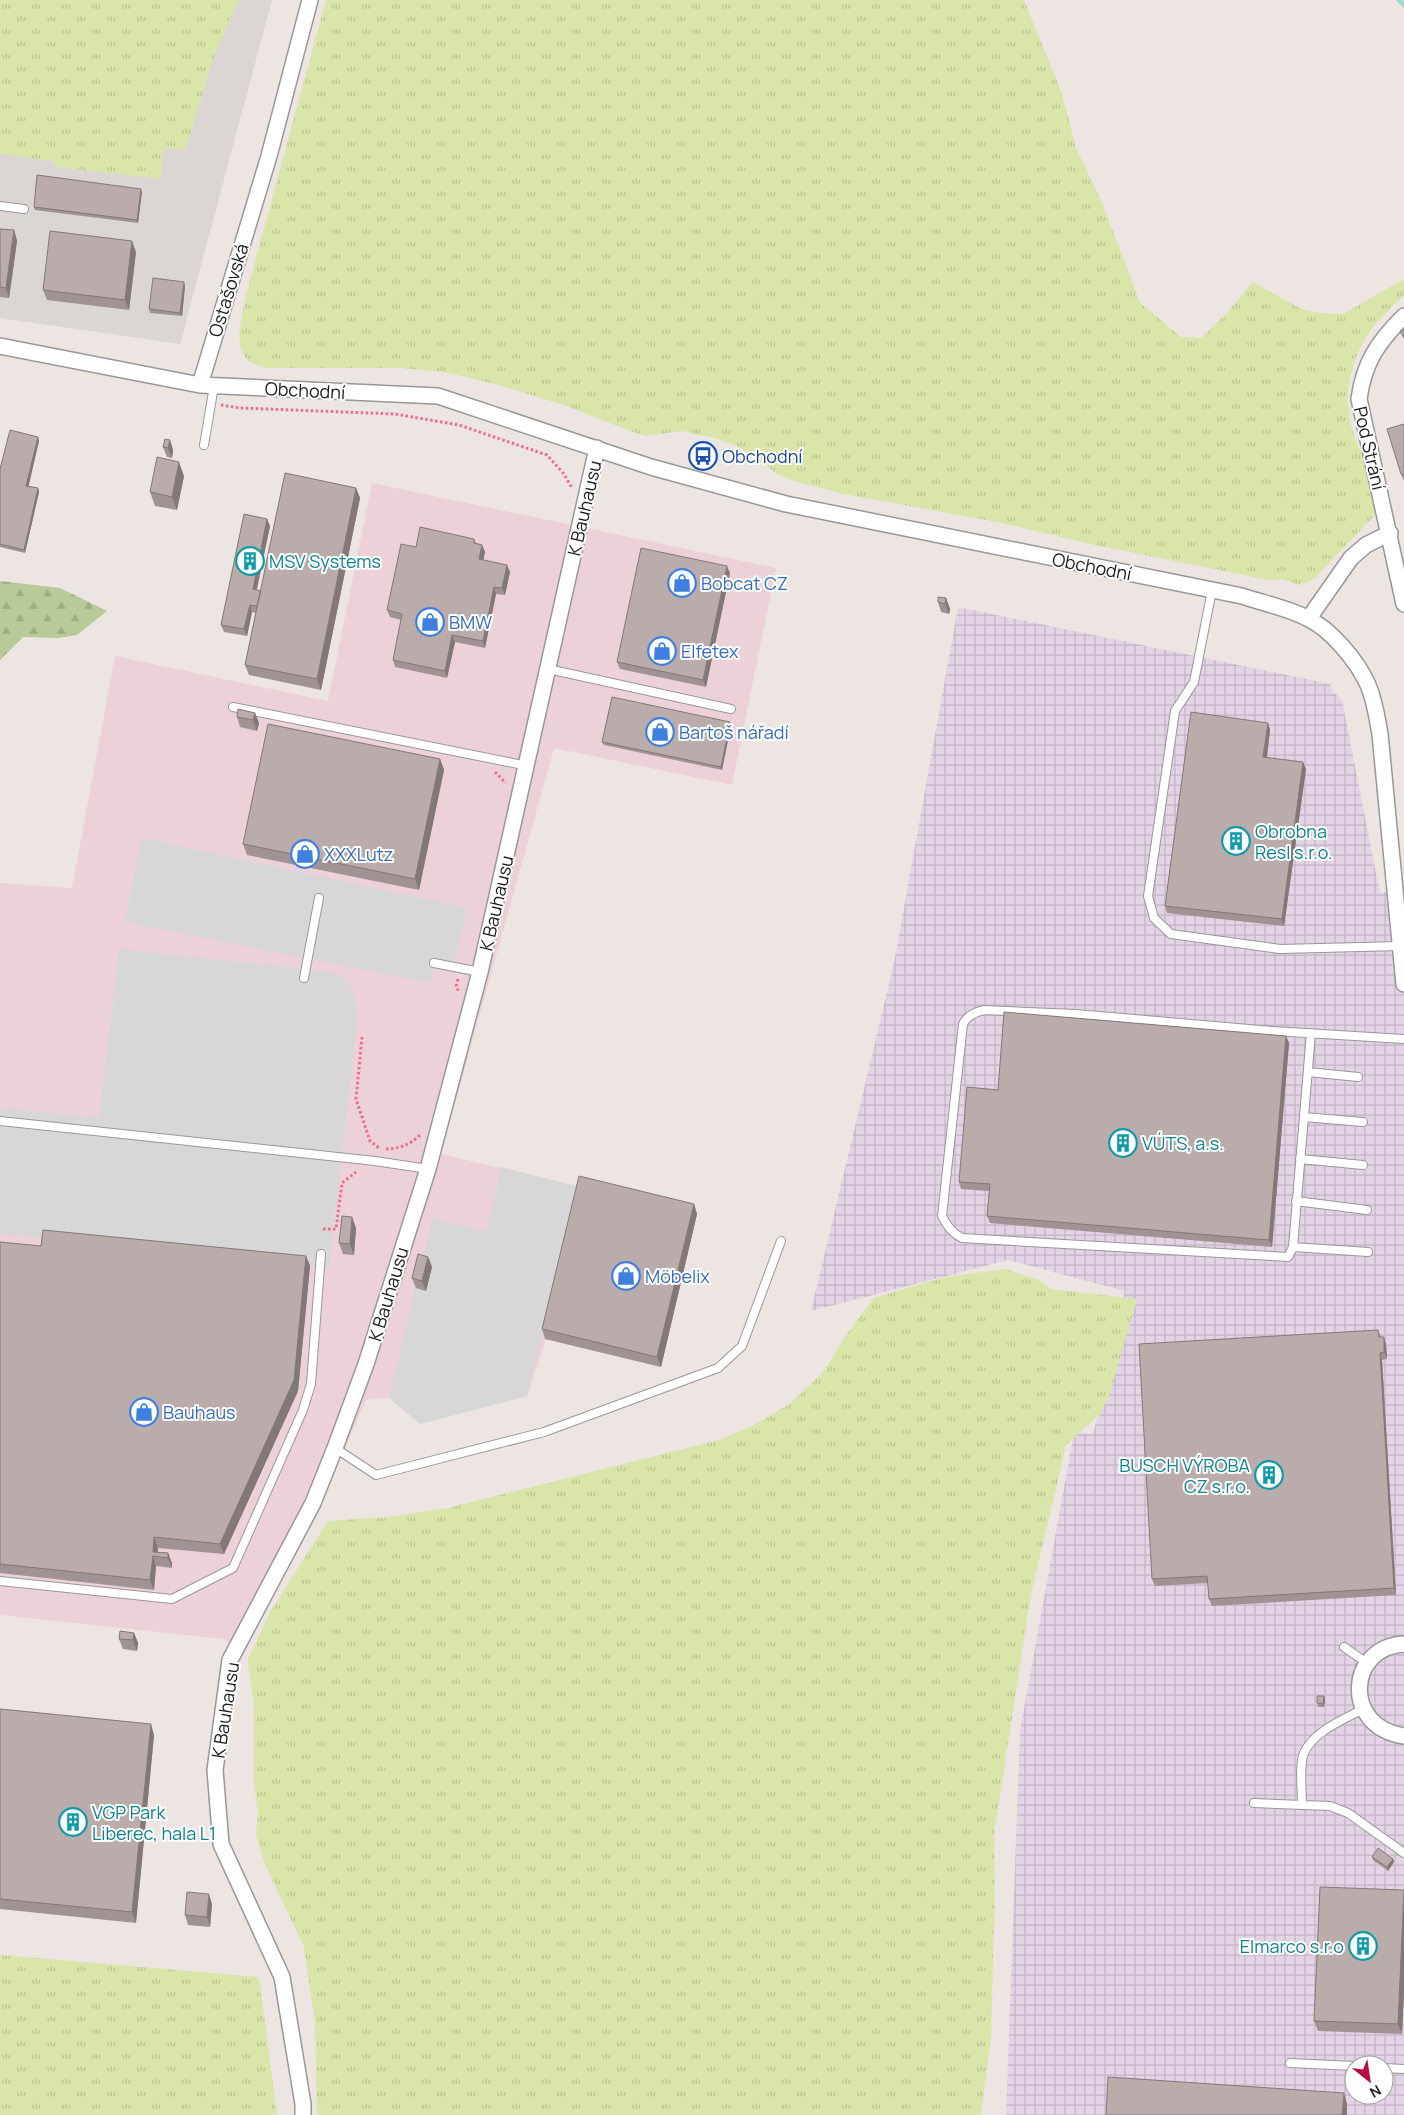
<svg xmlns="http://www.w3.org/2000/svg" width="1404" height="2115" font-family="Manrope,sans-serif">
	<style>
		.commercial { fill: #edd1d9 }
		.industrial { fill: url(#industrial-grid); fill-rule: evenodd }
		.airport { fill: #dbd6d3 }
		.grass { fill: url(#grass-tufts) }
		.forest { fill: url(#forest-firs) }
		.parking { fill: #d7d7d7 }
		.lines { fill: none; stroke-linecap: round; stroke-linejoin: round }
		.stream { stroke: #a4d8d3; stroke-width: 5 }
		.lane-casing { stroke: #989898; stroke-width: 10 }
		.street-casing { stroke: #989898; stroke-width: 18 }
		.path { stroke: #f16e8a; stroke-width: 3; stroke-dasharray: 2.5 2.5; stroke-linecap: butt }
		.lane { stroke: #fff; stroke-width: 8 }
		.street { stroke: #fff; stroke-width: 15 }
		.wall { fill: #9f9493 }
		.shaded-wall { fill: #827878 }
		.building { fill: #b9acab; stroke: #827878 }
		.labels { text-anchor: middle; dominant-baseline: central; stroke-width: 4; stroke-linejoin: round; paint-order: stroke }
		.street-label { font-size: 18px; fill: #1b1b1b; stroke: #fff }
		.transit-label { font-size: 18px; fill: #164399; stroke: #fff; text-anchor: start }
		.culture-label { font-size: 18px; fill: #0d838f; stroke: #fff; text-anchor: start }
		.shop-label { font-size: 18px; fill: #366cbe; stroke: #fff; text-anchor: start }
	</style>
	<defs>
		<pattern id="industrial-grid" width="8" height="8" patternUnits="userSpaceOnUse" patternTransform="scale(1.25)"><rect width="8" height="8" fill="#e3d4e5"/><path d="M0 4h8M4 0v8" fill="none" stroke="#c2b5c4"/></pattern>
		<pattern id="grass-tufts" width="24" height="20" patternUnits="userSpaceOnUse" patternTransform="scale(1.25)"><rect width="24" height="20" fill="#d9e5a9"/><path d="M3 7l-1-3M5 7V3M7 7l1-3M15 17l-1-3M17 17v-4M19 17l1-3" fill="none" stroke="#bac491"/></pattern>
		<pattern id="forest-firs" width="22" height="20" patternUnits="userSpaceOnUse" patternTransform="scale(1.25)"><rect width="22" height="20" fill="#b7ca98"/><path d="M5 1l3.5 6h-7zM16 11l3.5 6h-7z" fill="#9dad82"/></pattern>
	</defs>
	<rect width="100%" height="100%" fill="#ece5e2"/>
	<path class="commercial" d="M372,483l404,85 -44,217 -178,-37 -113,406 256,60 -36,153 -115,-28 -19,57 -107,28 -30,-26 -24,2 -42,94 -83,157 -18,-12 -223,-24v-732l72,5 43,-232 213,45z"/>
	<path class="industrial" d="M958,607l372,77 3,8 9,8 38,193 24,-4v1226h-398l14,-384 53,-293 7,-5 13,1 4,-16 4,-5 36,-113 -14,-2 2,-7 -117,-31 -197,51 83,-348zM1354,2065h30v30h-30z"/>
	<path class="airport" d="M0,0h272l-92,344 -180,-26z"/>
	<path class="grass" d="M0,0h239l-14,30 -14,35 -25,84h-23l-2,30 -105,-12 -3,-6 -53,-7z
		M326,0h698l38,94 14,54 27,57 37,98 41,34 20,1 25,-24 27,-32 48,27 20,4 22,1 61,-35v16c-10,10 -21,20 -30,31 -19,24 -30,59 -25,89 2,16 9,30 15,44 7,15 16,38 12,55l-62,65 -14,6 -18,-6 -13,1 -174,-35 -93,-22 -158,-29 -47,-12 -20,-8 -24,-18 -17,-10 -21,-8 -33,-7 -36,5 -16,-5 -66,-26 -65,-20 -54,-13 -44,-4h-133c-5,-2 -14,-3 -18,-6 -18,-15 -8,-43 -5,-63z
		M1006,1269l32,11 13,9 86,10 -27,94 -9,20 -35,32 -35,149 -37,240 1,55 -4,148 -10,78h-664l-2,-93 -11,-75 -40,-85 -8,-27 2,-25 -4,-24v-79l-6,-47 22,-48 58,-91 61,-4 59,-9 271,-68 35,-15 37,-22 33,-32 23,-37 27,-36 71,-21z
		M0,1955l259,22 18,138h-277z"/>
	<path class="forest" d="M0,581l60,7 47,23 -30,24 -19,3 -35,-1 -23,23z"/>
	<path class="parking" d="M142,838l325,70 -15,63 -19,-3 -3,15 -306,-61z
		M119,949l212,23 16,9 6,12 4,16v13l-28,246 -329,-34v-126l99,10z
		M501,1167l78,20 -52,209 -107,28 -31,-26 43,-179 55,12z"/>
	<g class="lines">
		<path class="stream" d="M1399,0l5,5"/>
		<defs>
			<path id="lane" d="M0,206l24,3
				M204,445l10,-59
				M1212,590l-18,92 -19,29 -27,185 6,22 17,16 109,15 121,-3
				M548,669l183,40
				M233,707l295,59
				M434,963l46,9
				M304,978l15,-80
				M1311,1033l-18,214 -5,10 -326,-19c-10,-5 -15,-12 -20,-22l21,-192c4,-8 12,-12 21,-14l92,4 197,17c44,3 87,5 131,8
				M1308,1072l50,5
				M1304,1117l59,5
				M0,1121l375,40 53,8
				M1300,1159l63,6
				M1296,1201l71,9
				M1293,1247l75,5
				M335,1448l41,27 168,-43 174,-64 24,-22 39,-105
				M0,1581l172,18 61,-31 70,-158 8,-26 10,-130
				M1344,1647l23,16
				M1254,1803l76,3 18,7 56,40
				M1302,1804c0,-13 -3,-40 2,-51 10,-22 39,-33 59,-44
				M1290,2063l64,3
				M1384,2068l20,1"/>
			<path id="street" d="M1404,316c-26,26 -40,46 -45,83l45,205
				M0,346l200,39 238,11 213,71 135,37 456,92c21,7 45,12 65,22 24,11 51,44 61,67 7,16 9,33 12,49l24,250
				M200,385l69,-229 41,-156
				M1309,618l42,-60 15,-13 24,-12
				M1404,1644c-57,3 -62,83 0,92
				M303,2115v-11l-21,-127 -61,-133 -6,-74 15,-110 83,-157 22,-55 31,-84 62,-195 52,-197 117,-524"/>
		</defs>
		<use href="#lane" class="lane-casing"/>
		<use href="#street" class="street-casing"/>
		<path class="path" d="M221,405l19,3 155,6 64,11 88,30 17,19 8,14
			M495,772l11,11
			M458,979l-2,7 3,6
			M362,1037l-6,62 14,42 9,7
			M386,1149c13,0 25,-5 34,-14
			M323,1229h13l6,-46 14,-11"/>
		<use href="#lane" class="lane"/>
		<use href="#street" class="street"/>
	</g>
	<path class="wall" d="M142,192l-4,31 -103,-13 -1,-3z
		M0,229l14,1 3,11 -8,57 -9,-1z
		M136,252l-7,58 -82,-10 -4,-10z
		M185,286l-3,30 -32,-3 -1,-4z
		M1404,424v57l-3,-7z
		M38,437l1,4 -11,45 10,2 1,4 -14,61 -25,-6v-78z
		M170,440l3,10 -1,8 -5,-1 -4,-10z
		M184,476l-7,34 -22,-4 -5,-14z
		M356,488l4,10 -39,192 -72,-15 -4,-10 11,-52 -4,-1 -5,24 -23,-4 -3,-7 46,-106 3,7 -13,64 4,1z
		M474,539l2,4 6,2 3,7 -2,8 27,12 -5,23 -9,-1 -11,54 -30,-6 -8,36 -52,-11 -2,-7 8,-40 -11,-3 -3,-7 29,-63z
		M730,573l-24,114 -86,-18 -3,-7z
		M946,598l4,11 -1,5 -8,-2 -3,-10z
		M255,713l4,10 -2,8 -17,-4 -3,-10z
		M1268,723l2,7 -3,27 39,12 -22,157 -117,-13 -2,-7z
		M731,725l-9,45 -118,-25 -2,-3z
		M440,759l4,11 -25,120 -172,-35 -4,-11z
		M1286,1036l3,7 -17,204 -282,-24 -3,-7 2,-25 -28,-2 -2,-7 39,-92z
		M694,1204l3,10 -36,153 -116,-28 -3,-10z
		M352,1217l4,11 -2,27 -11,-1 -4,-11z
		M0,1242l41,4 265,10 4,10 -12,125 -74,163 -66,-6v4l10,1 4,10v5l-16,-2 -2,24 -154,-17z
		M428,1257l4,10 -6,24 -10,-3 -4,-10z
		M1378,1330l3,7 5,7 1,15 -5,1 14,235 -184,11 -3,-7 -1,-16 -53,3 -3,-7z
		M134,1633l4,10 -1,8 -14,-2 -4,-10z
		M1324,1696l1,4 -1,7h-6l-1,-4z
		M0,1709l154,26 -18,188 -136,-14z
		M1372,1857l21,2 1,3 -6,9 -15,-11z
		M1404,1890v101l-2,43 -84,-3 -4,-10z
		M212,1904l-2,23 -22,-2 -3,-10z"/>
	<path class="shaded-wall" d="M141,189l1,3 -4,31 -1,-3z
		M14,230l3,11 -8,57 -3,-10z
		M132,241l4,11 -7,58 -4,-10z
		M184,282l1,4 -3,30 -2,-3z
		M38,437l1,4 -11,48 -2,-3z
		M170,440l3,10 -1,8 -4,-10z
		M179,462l5,14 -7,34 -5,-13z
		M38,488l1,4 -14,61 -1,-3z
		M356,488l4,10 -39,192 -4,-11z
		M267,519l3,7 -15,70 -2,-7z
		M482,545l3,7 -3,14 -3,-7z
		M507,565l3,7 -5,23 -3,-7z
		M727,566l3,7 -24,114 -3,-7z
		M494,587l2,7 -11,54 -2,-7z
		M946,598l4,11 -1,5 -4,-10z
		M250,605l2,7 -5,24 -3,-7z
		M452,635l3,7 -8,36 -2,-7z
		M255,713l4,10 -2,8 -4,-11z
		M730,722l1,3 -9,45 -1,-3z
		M1268,723l2,7 -4,34 -3,-7z
		M440,759l4,11 -25,120 -4,-11z
		M1303,762l3,7 -22,157 -2,-7z
		M1286,1036l3,7 -17,204 -3,-7z
		M694,1204l3,10 -36,153 -4,-10z
		M352,1217l4,11 -2,27 -4,-11z
		M306,1256l4,10 -12,125 -74,163 -4,-10z
		M428,1257l4,10 -6,24 -4,-10z
		M1384,1337l2,7 1,15 -3,-7z
		M1380,1353l2,7 14,235 -2,-7z
		M154,1537l4,11 -1,9 -4,-5z
		M168,1553l4,10v5l-4,-10z
		M153,1556l3,10 -2,24 -4,-10z
		M134,1633l4,10 -1,8 -4,-11z
		M1324,1696l1,4 -1,7 -1,-3z
		M151,1724l3,11 -18,188 -4,-11z
		M1393,1859l1,3 -6,9 -1,-4z
		M1404,1892v99l-2,43 -4,-10z
		M209,1894l3,10 -2,23 -3,-10z
		M1344,2093l3,11v11h-5z"/>
	<path class="building" d="M37,175l104,14 -4,31 -103,-13z
		M0,229l14,1 -8,58 -6,-1z
		M50,231l82,10 -7,59 -82,-10z
		M153,278l31,4 -4,31 -31,-4z
		M1404,329v9l-4,-7z
		M1404,424v50h-3l-14,-45z
		M10,430l28,7 -12,49 12,2 -14,62 -24,-6v-75z
		M165,439l5,1 -2,8 -5,-1z
		M157,457l22,5 -7,35 -22,-5z
		M285,473l71,15 -39,191 -72,-14z
		M244,514l23,5 -14,70 8,2 -4,15 -7,-1 -6,24 -23,-4z
		M420,527l54,12v4l8,2 -3,14 28,6 -5,23 -8,-1 -11,54 -31,-6 -7,36 -52,-11 9,-46 -15,-4 14,-66 15,3z
		M641,548l86,18 -24,114 -86,-18z
		M938,597l8,1 -1,6 -7,-2z
		M612,697l118,25 -9,45 -119,-25z
		M238,709l17,4 -2,7 -16,-3z
		M1191,712l77,11 -5,34 40,5 -21,157 -117,-13z
		M268,724l172,35 -25,120 -172,-35z
		M1004,1012l282,24 -17,204 -282,-24 3,-32 -31,-2 8,-95 31,3z
		M579,1176l115,28 -37,153 -115,-28z
		M342,1216l10,1 -2,27 -11,-1z
		M43,1230l263,26 -12,124 -74,164 -66,-7 -1,15 15,1v5l-15,-2 -3,24 -150,-16v-322l41,4z
		M418,1254l10,3 -6,24 -10,-3z
		M1378,1330l1,7h5v15l-4,1 14,235 -185,11 -2,-23 -55,3 -13,-235z
		M120,1631l14,2 -1,7 -14,-1z
		M1317,1696h7l-1,8 -6,-1z
		M0,1709l151,15 -19,188 -132,-13z
		M1378,1848l15,11 -6,8 -15,-10z
		M1320,1887l84,3 -6,134 -84,-3z
		M187,1892l22,2 -2,23 -22,-2z
		M1108,2077l236,16 -2,22h-236z"/>
	<defs>
		<symbol id="bus-ring" viewBox="-11 -11 22 22"><circle r="9.5" fill="#fff" stroke="#1a4fb4" stroke-width="1.5"/><path d="M-5-6H5V4H4V6H2V4H-2V6H-4V4H-5ZM-3.5-4V0h7V-4ZM-3.5 1.2v1.5H-2V1.2ZM2 1.2v1.5H3.5V1.2Z" fill="#1a4fb4"/></symbol>
		<symbol id="building-ring" viewBox="-11 -11 22 22"><circle r="9.5" fill="#fff" stroke="#0f9aa8" stroke-width="1.5"/><path d="M-4-6H4V6H1V3H-1V6H-4ZM-2.5-4.3h1.7v1.8h-1.7ZM.8-4.3h1.7v1.8H.8ZM-2.5-1h1.7V.8h-1.7ZM.8-1h1.7V.8H.8Z" fill="#0f9aa8"/></symbol>
		<symbol id="shop-ring" viewBox="-11 -11 22 22"><circle r="9.5" fill="#fff" stroke="#3f7fe0" stroke-width="1.5"/><path d="M-5-2.5h2.3a2.7 3.5 0 0 1 5.4 0H5L5.5 6h-11ZM-1.5-2.5h3a1.5 2.3 0 0 0-3 0Z" fill="#3f7fe0"/></symbol>
	</defs>
	<g fill-rule="evenodd">
		<use href="#bus-ring" x="687" y="440" width="32" height="32"/>
		<use href="#building-ring" x="234" y="545" width="32" height="32"/>
		<use href="#shop-ring" x="666" y="567" width="32" height="32"/>
		<use href="#shop-ring" x="414" y="606" width="32" height="32"/>
		<use href="#shop-ring" x="646" y="635" width="32" height="32"/>
		<use href="#shop-ring" x="644" y="716" width="32" height="32"/>
		<use href="#building-ring" x="1220" y="825" width="32" height="32"/>
		<use href="#shop-ring" x="289" y="838" width="32" height="32"/>
		<use href="#building-ring" x="1107" y="1127" width="32" height="32"/>
		<use href="#shop-ring" x="610" y="1260" width="32" height="32"/>
		<use href="#shop-ring" x="128" y="1396" width="32" height="32"/>
		<use href="#building-ring" x="1253" y="1459" width="32" height="32"/>
		<use href="#building-ring" x="57" y="1806" width="32" height="32"/>
		<use href="#building-ring" x="1347" y="1930" width="32" height="32"/>
	</g>
	<g class="labels">
		<g class="street-label">
			<text transform="translate(228 290) rotate(-73)">Ostašovská</text>
			<text transform="translate(305 390) rotate(3)">Obchodní</text>
			<text transform="translate(1370 448) rotate(77)">Pod Strání</text>
			<text transform="translate(584 508) rotate(-77)">K Bauhausu</text>
			<text transform="translate(1092 566) rotate(11)">Obchodní</text>
			<text transform="translate(496 903) rotate(-77)">K Bauhausu</text>
			<text transform="translate(388 1294) rotate(-73)">K Bauhausu</text>
			<text transform="translate(225 1710) rotate(-81)">K Bauhausu</text>
		</g>
		<g class="transit-label">
			<text x="722" y="456">Obchodní</text>
		</g>
		<g class="culture-label">
			<text x="269" y="561">MSV Systems</text>
			<text x="1255" y="831">Obrobna<tspan x="1255" dy="21">Resl s.r.o.</tspan></text>
			<text x="1142" y="1143">VÚTS, a.s.</text>
			<text x="1250" y="1465" text-anchor="end">BUSCH VÝROBA<tspan x="1250" dy="21">CZ s.r.o.</tspan></text>
			<text x="92" y="1812">VGP Park<tspan x="92" dy="21">Liberec, hala L1</tspan></text>
			<text x="1344" y="1946" text-anchor="end">Elmarco s.r.o</text>
		</g>
		<g class="shop-label">
			<text x="701" y="583">Bobcat CZ</text>
			<text x="449" y="622">BMW</text>
			<text x="681" y="651">Elfetex</text>
			<text x="679" y="732">Bartoš nářadí</text>
			<text x="324" y="854">XXXLutz</text>
			<text x="645" y="1276">Möbelix</text>
			<text x="163" y="1412">Bauhaus</text>
		</g>
	</g>
	<g transform="translate(1369 2080) rotate(150)"><circle r="24" fill="#ffffff" stroke="#a4a4a4"/>
	<path d="M0-4L9 19L0 12L-9 19Z" fill="#bc0b44"/>
	<text y="-8" font-size="14" font-weight="bold" text-anchor="middle" fill="#1b1b1b">N</text>
	</g>
</svg>
